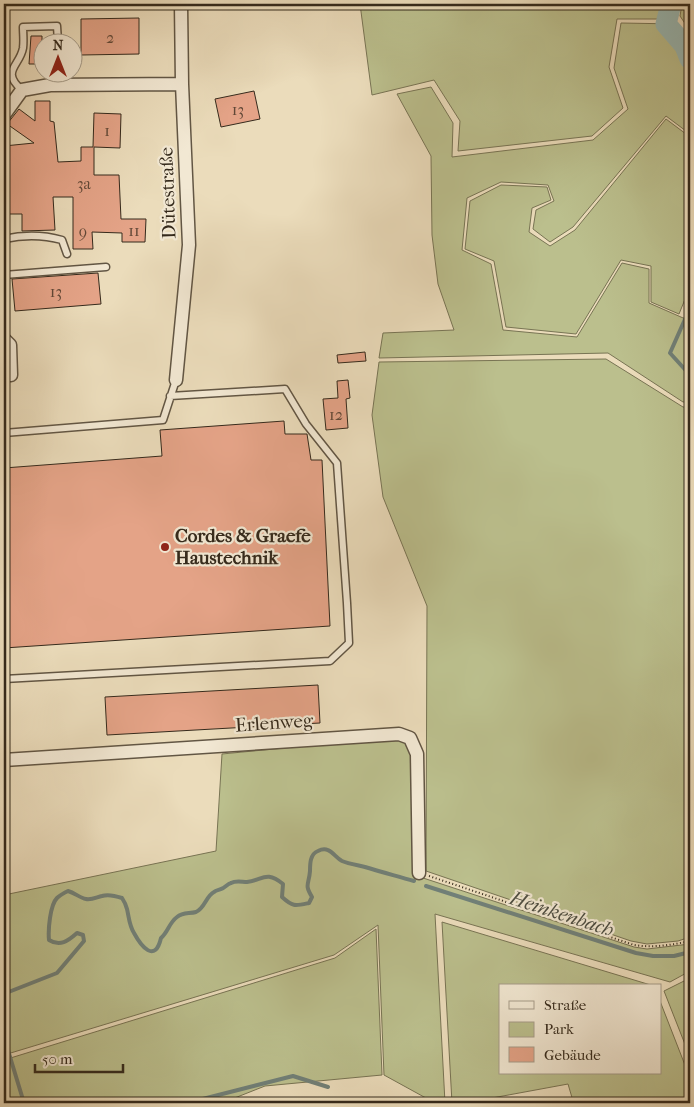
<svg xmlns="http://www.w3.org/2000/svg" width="694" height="1107" font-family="'IM FELL French Canon',serif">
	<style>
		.green { fill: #bbbf8d; stroke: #787454 }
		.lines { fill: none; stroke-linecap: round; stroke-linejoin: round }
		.stream { stroke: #718078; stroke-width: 4 }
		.river { stroke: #99bab6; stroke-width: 21 }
		.building { fill: #e4a387; stroke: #352a1c }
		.service-casing { stroke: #625644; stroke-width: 9 }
		.minor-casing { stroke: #625644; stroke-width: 15 }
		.path { stroke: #352a1c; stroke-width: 2; stroke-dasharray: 1 2.5; stroke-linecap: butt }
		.service { stroke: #f2e8d3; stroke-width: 6 }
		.minor { stroke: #f2e8d3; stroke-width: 12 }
		.poi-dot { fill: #8f2418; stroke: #f2e8d3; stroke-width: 2 }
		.labels { text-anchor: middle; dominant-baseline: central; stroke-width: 4.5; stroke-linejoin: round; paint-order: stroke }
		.number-label { font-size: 16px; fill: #614837 }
		.street-label { font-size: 19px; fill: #352a1c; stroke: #f2e8d3 }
		.poi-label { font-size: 19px; font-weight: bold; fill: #352a1c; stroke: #f2e8d3; text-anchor: start }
		.water-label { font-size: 20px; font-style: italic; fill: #4e4e42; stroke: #f2e8d3 }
	</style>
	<rect width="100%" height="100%" fill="#ebdcbb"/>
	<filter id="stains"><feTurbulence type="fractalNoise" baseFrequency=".004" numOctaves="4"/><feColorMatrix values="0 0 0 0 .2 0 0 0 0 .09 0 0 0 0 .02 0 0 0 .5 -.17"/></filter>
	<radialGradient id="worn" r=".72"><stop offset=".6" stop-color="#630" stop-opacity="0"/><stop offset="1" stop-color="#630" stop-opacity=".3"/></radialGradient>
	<path class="green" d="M360,4h302l-3,15h-42l-8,48 14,41 -31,28 -134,15 2,-30 -26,-41 -62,15z
		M682,4h8v27l-10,-15z
		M621,23l57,1 12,17v93l-24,-18 -93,111 -23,15 -17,-13 3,-19 18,-9 -6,-16 -47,-3 -34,16 -5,52 29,14 12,66 74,7 45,-74 27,6v34l41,18v81h-7l-75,-49 -229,5 4,-25 71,-3 -16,-46 -6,-49 -1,-79 -34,-62 34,-7 22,36 -1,34 141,-17 35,-31 -14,-41z
		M666,119l24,18v150l-11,27 -28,-12v-36l-30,-6 -45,74 -70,-7 -12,-66 -29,-12 5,-48 31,-16 46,2 4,13 -19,8 -3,24 21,14 25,-16z
		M606,359l77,48h7v530l-12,4 -31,3 -16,-3 -205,-70 1,-265 -44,-109 -11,-82 7,-53z
		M399,737l10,7 4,12 1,119 220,72 13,2 43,-5v27l-20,11 -235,-68 10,189h-10l-51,-28 -6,-150 -44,30 -330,100v-160l212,-44 6,-97z
		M442,922l212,64h-154v87h160v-72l30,77v25h-125l8,-2 -5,-17 -103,19h-13z
		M376,929l6,146 -117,11 -43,17h-218v-43l331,-102z
		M690,978v79l-26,-66z"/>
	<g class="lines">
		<path class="stream" d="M690,308l-20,45 20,22
			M426,886l210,67 17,3h21l16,-4
			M4,995l2,-2 51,-20 27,-32 -1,-6 -6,-2c-9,8 -17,14 -28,7 -1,-10 1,-35 8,-42 3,-3 7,-5 11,-7 7,2 12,7 18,8 6,1 11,-2 16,-3 6,-2 14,0 20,2 2,3 4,7 5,11 2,8 2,16 7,24 7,13 21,31 27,5 7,-6 8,-15 16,-21 6,-5 12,-3 19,-5 9,-4 10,-16 18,-20 2,-2 5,-2 7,-3 4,-1 6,-5 10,-6 5,-3 11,-1 16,-1 16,-2 19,-12 36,2l-1,13c11,10 13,9 27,6l3,-6c-8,-13 -3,-12 -2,-26 0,-7 0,-17 8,-20 12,-6 16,6 24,10 7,3 15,4 23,6 16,5 32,9 49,14
			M4,1037l20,66
			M187,1103l106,-27 35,11"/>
		<path class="river" d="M671,4l-5,20 19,22 5,13"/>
	</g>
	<path class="building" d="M139,18v36l-58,1v-36z
		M31,36h11v28h-13z
		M254,91l6,28 -39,8 -6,-28z
		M35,101h15v20l4,1 4,40 23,-1v-14h12l1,-34 27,1 -1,34 -26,-1v28h25l2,44h25l-1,23h-23v-9l-30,-1 1,17h-20v-52h-20l2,33 -33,1v-17h-18v-68l30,-3 -27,-19 12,-15 16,12z
		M98,273l3,31 -86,7 -3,-32z
		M365,352l1,9 -28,2 -1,-8z
		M348,380l2,18 -4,1 2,29 -22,2 -3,-31 15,-1 -1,-17z
		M284,421l1,13h22l4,26h11l8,166 -326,22v-180l158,-12 -2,-26z
		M318,685l2,38 -213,12 -2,-38z"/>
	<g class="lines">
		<defs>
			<path id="service" d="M58,72l1,13
				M22,90c-22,-19 -2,-24 1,-42 1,-7 0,-15 0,-21l34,-1 1,16
				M4,239c18,-4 40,-4 58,1l5,14
				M4,275l102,-8
				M4,433l159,-13 13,-40
				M4,679l326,-18 19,-18 -2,-40 -10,-140 -31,-39 -21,-35 -115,7"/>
			<path id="minor" d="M4,115l18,-25 28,-5 132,-1
				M4,339l6,6 1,30h-7
				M176,380l13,-135 -7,-161 -1,-80
				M4,760l395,-26 11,4 7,16 2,119"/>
		</defs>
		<use href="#service" class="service-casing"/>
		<use href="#minor" class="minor-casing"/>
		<path class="path" d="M429,876l205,69c19,3 38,0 56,-4"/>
		<use href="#service" class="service"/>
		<use href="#minor" class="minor"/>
	</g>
	<circle class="poi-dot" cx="165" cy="547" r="5"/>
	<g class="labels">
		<g class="number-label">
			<text x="110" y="37">2</text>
			<text x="238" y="109">13</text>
			<text x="107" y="130">1</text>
			<text x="84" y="183">3a</text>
			<text x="134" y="230">11</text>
			<text x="83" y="231">9</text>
			<text x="56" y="291">13</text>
			<text x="336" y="414">12</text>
		</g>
		<g class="street-label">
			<text transform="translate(168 193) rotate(-92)">Dütestraße</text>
			<text transform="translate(274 723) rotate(-4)">Erlenweg</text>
		</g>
		<g class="poi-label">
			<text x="175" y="536">Cordes &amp; Graefe<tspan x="175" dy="22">Haustechnik</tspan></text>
		</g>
		<g class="water-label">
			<text transform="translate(562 914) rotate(18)">Heinkenbach</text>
		</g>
	</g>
	<rect width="694" height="1107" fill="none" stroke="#ebdcbb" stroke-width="20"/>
	<rect x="5" y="5" width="684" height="1097" fill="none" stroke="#352a1c" stroke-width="2.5"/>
	<rect x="10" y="10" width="674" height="1087" fill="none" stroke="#352a1c"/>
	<rect x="499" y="984" width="162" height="90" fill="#f2e8d3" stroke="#a69c8a"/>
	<rect x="509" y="1001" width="25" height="8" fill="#f2e8d3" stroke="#a69c8a"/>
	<text x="544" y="1010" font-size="15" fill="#352a1c">Straße</text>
	<rect x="509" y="1022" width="25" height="15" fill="#bbbf8d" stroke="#a69c8a"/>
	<text x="544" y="1034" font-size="15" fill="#352a1c">Park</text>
	<rect x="509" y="1047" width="25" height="15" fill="#e4a387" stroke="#a69c8a"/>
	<text x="544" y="1060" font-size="15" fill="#352a1c">Gebäude</text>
	<g transform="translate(58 58)"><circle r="24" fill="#f2e8d3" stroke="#a69c8a"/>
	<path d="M0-4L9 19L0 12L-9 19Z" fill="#8f2418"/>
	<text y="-8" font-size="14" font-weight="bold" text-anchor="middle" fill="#352a1c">N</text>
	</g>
	<path d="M35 1064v8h88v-8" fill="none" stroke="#352a1c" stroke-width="2.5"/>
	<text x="42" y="1064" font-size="15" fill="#352a1c" stroke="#f2e8d3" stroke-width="4" paint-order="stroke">50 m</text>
	<rect width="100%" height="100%" filter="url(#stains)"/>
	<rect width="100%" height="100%" fill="url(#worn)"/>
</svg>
